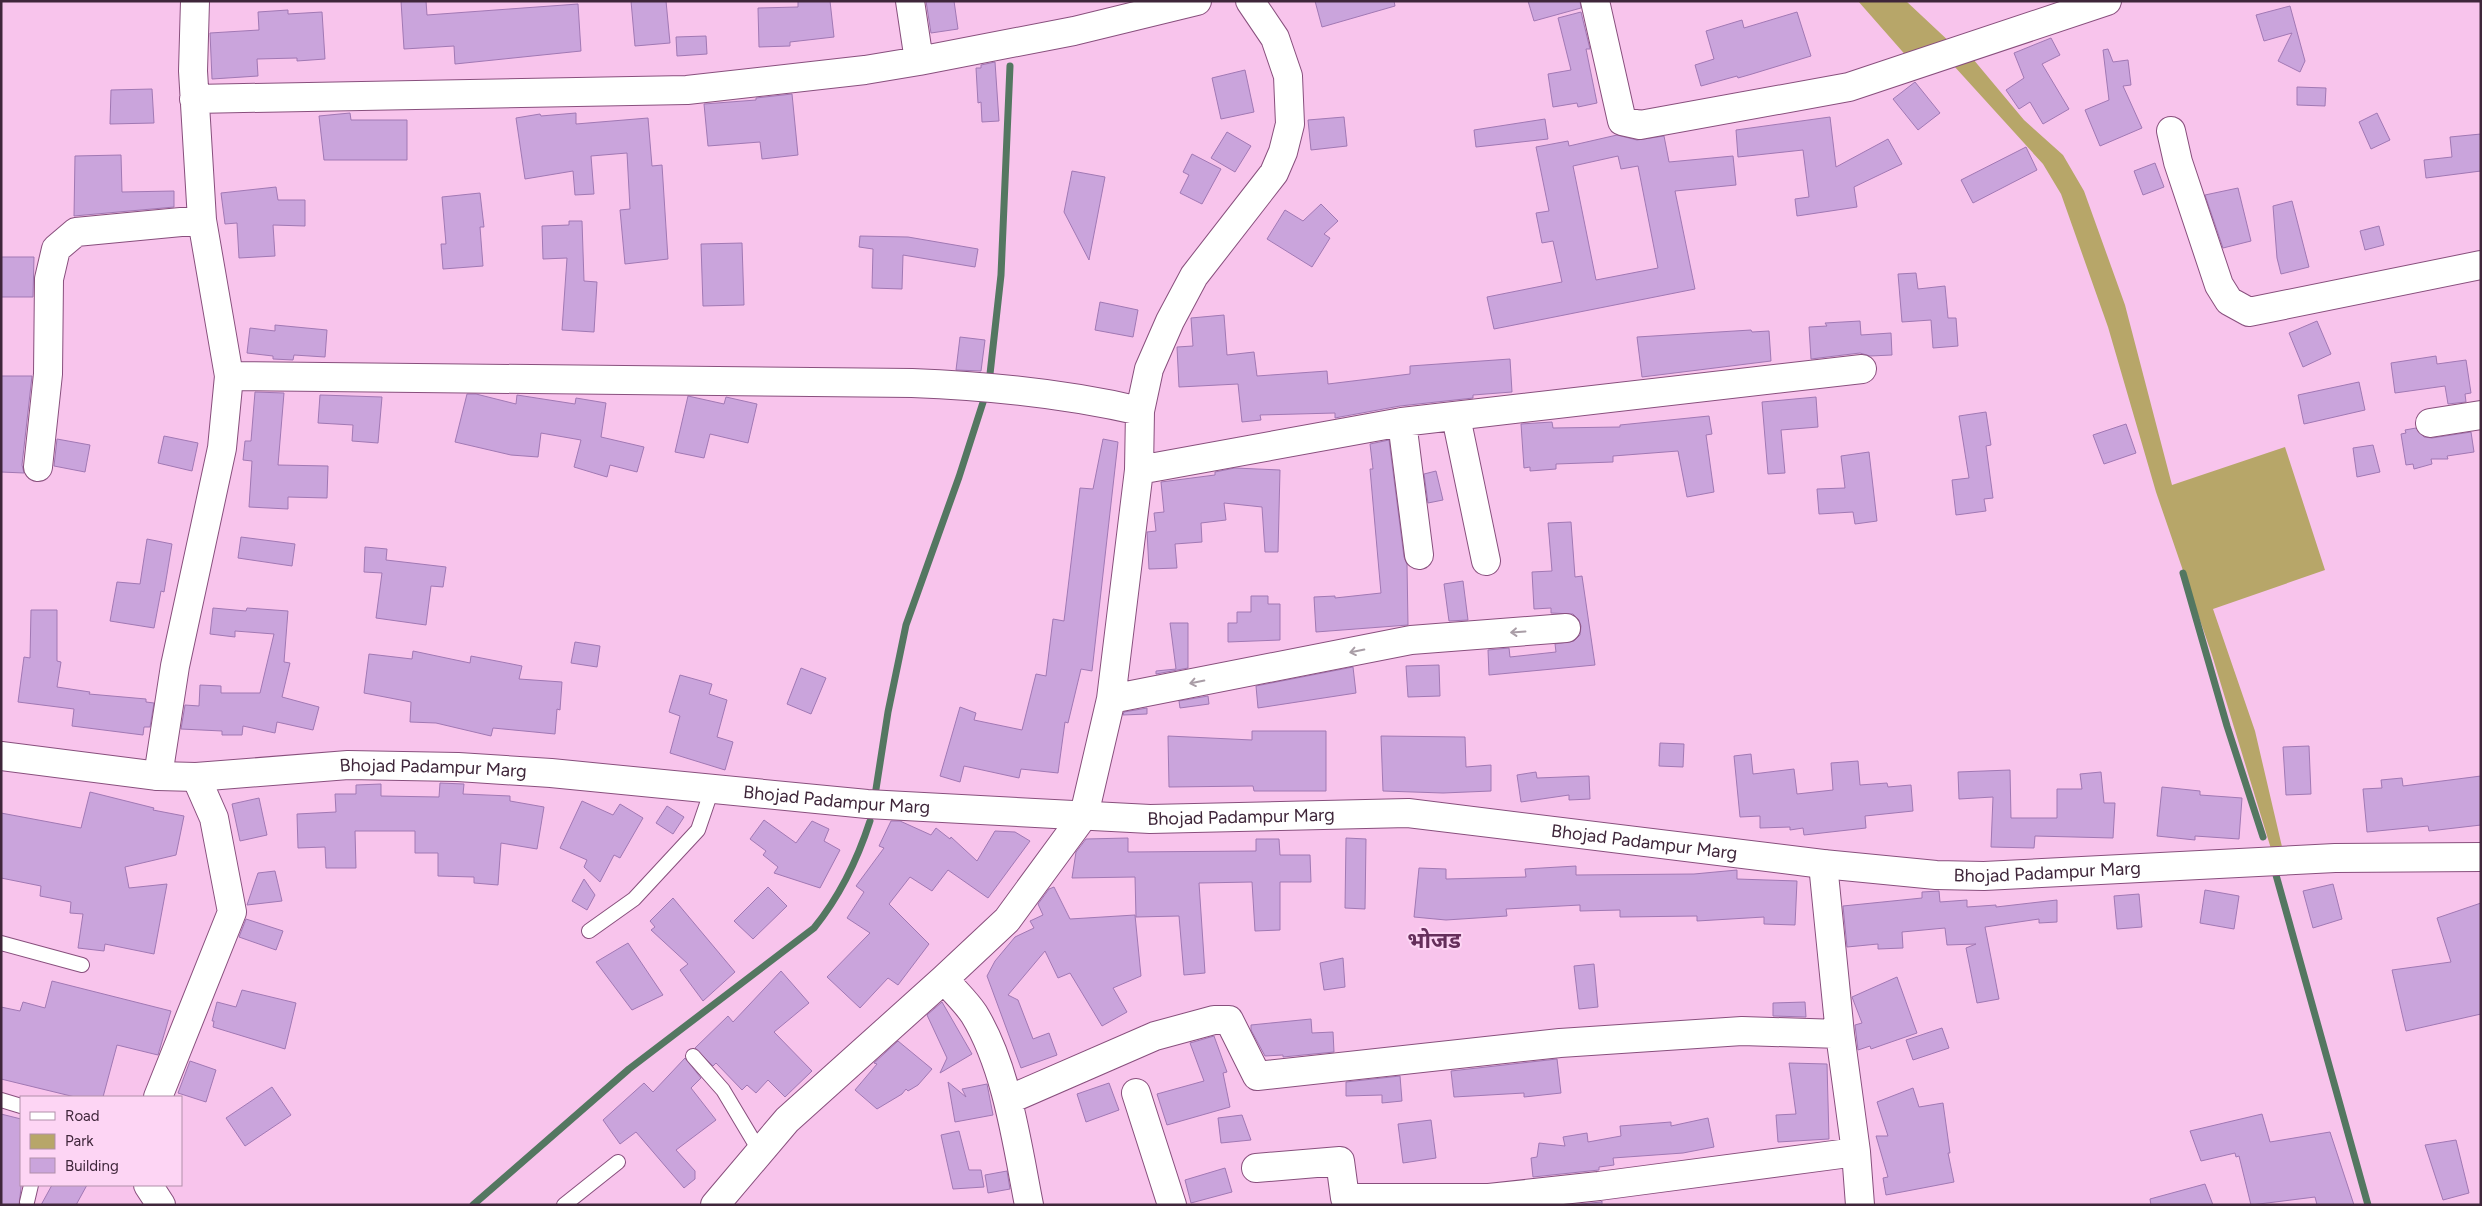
<svg xmlns="http://www.w3.org/2000/svg" width="2482" height="1206" font-family="Figtree,'Noto Sans Devanagari',sans-serif">
	<style>
		.green { fill: #b7a669 }
		.lines { fill: none; stroke-linecap: round; stroke-linejoin: round }
		.stream { stroke: #547761; stroke-width: 7 }
		.building { fill: #caa4dc; stroke: #a178b4; fill-rule: evenodd }
		.lane-casing { stroke: #884f7d; stroke-width: 16 }
		.street-casing { stroke: #884f7d; stroke-width: 30 }
		.secondary-casing { stroke: #884f7d; stroke-width: 30 }
		.lane { stroke: #fff; stroke-width: 14 }
		.street { stroke: #fff; stroke-width: 28 }
		.secondary { stroke: #fff; stroke-width: 28 }
		.oneway { stroke: #a99da6 }
		.labels { text-anchor: middle; dominant-baseline: central; stroke-width: 4; stroke-linejoin: round; paint-order: stroke }
		.street-label { font-size: 18px; fill: #3f263a; stroke: #fdd5f4 }
		.district-label { font-size: 22px; font-weight: bold; fill: #652f5b; stroke: #fdd5f4 }
	</style>
	<rect width="100%" height="100%" fill="#f8c4ec"/>
	<path class="green" d="M1858,1h48l47,44 -44,14z
		M1973,59l51,61 39,35 21,36 41,114 47,180 113,-38 40,123 -112,39 42,122 28,120 -11,1 -60,-197 -56,-163 -48,-165 -47,-133 -18,-30 -89,-98z"/>
	<g class="lines">
		<path class="stream" d="M989,383l12,-108 9,-209
			M2183,573l44,153 36,111
			M876,789l12,-77 18,-87 53,-148 27,-84
			M2276,875l92,330
			M473,1205l156,-136 185,-141c26,-32 43,-67 56,-107"/>
	</g>
	<path class="building" d="M401,1h25l1,14 151,-11 3,47 -126,13 -1,-18 -50,3z
		M631,1h35l4,42 -35,3z
		M798,1h32l4,36 -44,5v4l-31,1 -1,-39 40,-1z
		M926,1h28l4,28 -27,4z
		M1315,1h79l1,5 -73,21z
		M1528,1h52l1,7 -47,13z
		M2290,6l15,55 -5,11 -22,-11 14,-28 -28,8 -8,-26z
		M288,10v4l34,-2 3,47 -28,2v-3l-40,1 1,17 -46,3 -2,-46 49,-3 -1,-18z
		M1581,12l9,37h-4l11,54 -19,4 -1,-4 -24,4 -5,-33 23,-4 -13,-52z
		M1797,12l14,44 -59,18 -14,4 -1,-2 -36,10 -6,-21 19,-6 -8,-28 36,-11 2,8z
		M706,36l1,18 -30,2 -1,-19z
		M2051,38l9,17 -18,9 27,45 -26,15 -13,-22 -11,7 -13,-19 18,-12 -10,-25z
		M2108,49l5,13 15,-2 3,25 -8,1 19,42 -42,18 -15,-36 24,-10 -6,-50z
		M995,62l4,59 -17,1 -1,-20 -3,1 -2,-35h5v-3z
		M1245,70l9,42 -33,7 -9,-41z
		M1915,82l25,31 -22,17 -25,-31z
		M2297,87l29,1 -1,18 -28,-1z
		M152,89l2,34 -44,1 1,-34z
		M792,94l6,61 -36,4 -2,-17 -52,4 -4,-42 52,-4v-2z
		M350,113l1,7h56v40h-83l-5,-44z
		M576,113v11l72,-6 4,48 10,-1 6,94 -43,5 -5,-54 10,-1 -3,-56 -36,3 3,38 -19,1 -2,-24 -48,8 -9,-61 24,-4 1,2z
		M2377,113l13,27 -19,9 -12,-27z
		M1344,117l3,29 -36,4 -3,-30z
		M1830,117l6,50 52,-28 14,25 -48,23 3,20 -60,9 -2,-17 14,-2 -6,-47 -65,7 -2,-27z
		M1545,119l3,20 -72,8 -2,-17z
		M1227,132l24,14 -16,26 -24,-14z
		M2481,134v37l-55,7 -2,-18 28,-3 -2,-20z
		M1617,135l20,5 27,-4 5,26 64,-6 3,29 -61,6 20,98 -201,40 -7,-32 75,-15 -9,-41 -11,2 -6,-30 13,-2 -13,-64 32,-6 1,5zM1618,156l3,13 17,-3 20,102 -62,12 -23,-114z
		M2026,147l11,23 -64,33 -12,-23z
		M1192,154l29,15 -19,35 -22,-11 9,-18 -6,-3z
		M121,155l1,37 52,-1v16l-100,9 1,-60z
		M2155,163l9,24 -21,8 -9,-24z
		M1072,171l33,6 -16,83 -25,-48z
		M276,187l2,13h27v26l-32,-1 2,31 -36,2 -2,-35 -12,1 -4,-31z
		M2238,188l13,53 -28,7 -18,-53z
		M480,193l4,34h-4l3,39 -40,3 -2,-25h5l-4,-47z
		M2292,201l17,66 -28,7 -4,-16 -4,-52z
		M1321,204l17,17 -14,13 6,4 -18,29 -45,-28 18,-29 18,11z
		M569,221h13l2,60 13,1 -3,50 -32,-2 5,-72 -24,1 -1,-33 27,-1z
		M2379,226l5,19 -19,5 -5,-19z
		M860,236l48,1 70,12 -3,18 -72,-12 -1,34 -30,-1 1,-39 -14,-2z
		M742,243l2,62 -41,1 -2,-62z
		M1,257h33l-1,40h-32z
		M1916,273l2,16 27,-3 3,32h8l2,28 -25,2 -2,-28 -29,2 -4,-48z
		M1100,302l38,8 -5,27 -38,-7z
		M1224,315l3,40 27,-3 3,24 70,-5 1,13 82,-10v-8l100,-7 2,33 -39,3v3l-73,8 -60,11 -5,1v-5l-75,2 1,5 -19,2 -4,-38 -59,3 -2,-40 16,-1 -2,-28z
		M1860,321l1,14 30,-2 1,22 -22,1 -10,-3 -49,6 -2,-32 18,-1 -2,-3z
		M2317,321l14,33 -28,13 -14,-34z
		M275,325l52,5 -2,27 -31,-2 -1,5 -20,-1v-3l-26,-3 3,-25 25,3z
		M1751,330l1,2 17,-1 2,30 -129,16 -5,-40z
		M960,337l25,3 -4,31 -25,-1z
		M2436,356l1,8 29,-4 5,33 -6,1 1,8 -18,2 -3,-18 -50,7 -4,-30z
		M1,376h31l-10,89 2,8 -23,-1z
		M2359,382l6,28 -61,14 -6,-29z
		M255,392l29,1 -6,72 50,1 -1,32 -39,-1v12l-39,-2 3,-46 -9,-1 2,-19h6z
		M467,394h9l40,10 1,-9 58,9 1,-6 30,5 -5,34 43,10 -7,25 -27,-7 -3,12 -33,-10 7,-27 -40,-7 -3,24 -27,-2 -56,-13z
		M320,395l62,2 -4,46 -26,-2 1,-16 -35,-2z
		M688,396l36,8 2,-7 31,7 -9,39 -38,-9 -6,24 -29,-6z
		M1816,397l2,30 -37,3 4,43 -17,1 -6,-72z
		M1986,412l5,33 -5,1 7,52 -9,1 2,12 -30,4 -4,-35 17,-2 -10,-62z
		M1709,416l3,18 -6,1 8,57 -27,5 -9,-46 -65,5v6l-57,2v5l-26,2v-4l-6,1 -3,-44 31,-2 1,6 67,-1v-2z
		M2126,424l10,29 -32,11 -11,-29z
		M2416,428l8,9 8,1 39,-6 3,20 -27,4 1,3h-17l1,5 -18,5 -1,-5 -7,1 -5,-31 5,-1 -1,-3z
		M164,436l34,7 -6,28 -34,-8z
		M57,439l33,6 -5,27 -31,-6z
		M1103,439l15,3 -26,229 -11,-2 -13,54 -3,-1 -7,51 -37,-4 -2,9 -55,-12 -4,16 -20,-6 20,-69 16,6 -2,7 48,10 14,-56 10,2 7,-57 11,2 16,-133 13,1z
		M1389,440l15,117 3,7 1,61 -92,7 -2,-35 21,-1v2l46,-5 -11,-124h3l-3,-25z
		M2373,445l7,27 -23,5 -4,-29z
		M1869,452l8,69 -22,3 -2,-12 -34,2 -2,-25 28,-1 -4,-32z
		M1235,468l45,2 -2,82h-13l-3,-45 -38,-4 2,17 -25,3 1,19 -27,2 2,24 -28,1 -2,-37 9,-1 -2,-18 10,-1 -3,-30 54,-7v-3z
		M1436,471l7,29 -15,3 -4,-29z
		M1571,522l4,55 7,-1 13,89 -106,10 -1,-25 21,-2 1,9 46,-5 -1,-8 19,-3 6,-6 1,-9 -2,-6 -6,-6 -22,-1v-5l-17,1 -2,-37 20,-1 -4,-48z
		M241,537l54,7 -3,22 -54,-8z
		M147,539l25,5 -8,48 -3,-1 -7,37 -44,-7 7,-39 23,2z
		M365,547l22,2 -1,11 60,7 -3,20 -12,-1 -5,39 -50,-7 6,-45 -18,-1z
		M1463,581l5,39 -19,1 -5,-37z
		M1251,596h17v8h12v36l-52,2v-19h9v-11h14z
		M213,608l33,3 1,-3 41,3 -4,51 6,1 -8,34 37,10 -6,23 -36,-8 -2,11 -32,-7 -1,9h-20v-4l-41,-2 4,-24 14,1 1,-21 21,1v7h39l14,-59 -39,-3v6l-25,-3z
		M31,610h26v51l4,1 -4,25 33,5 -1,2 57,5v3l8,1 -4,24h-6l-1,8 -71,-9 2,-17 -56,-7 6,-45 6,1z
		M1170,623h18v45l-32,6v-3l20,-2z
		M575,642l25,4 -3,21 -26,-4z
		M413,651l57,12 1,-7 51,10 -3,13 43,3 -2,28 -3,-1 -2,25 -62,-6 -2,8 -55,-13 -26,-1 1,-20 -47,-9 5,-39 43,5z
		M1439,665l1,31 -32,1 -2,-31z
		M1353,667l3,26 -98,15 -2,-22z
		M801,668l25,10 -15,36 -24,-10z
		M680,675l32,9 -3,10 18,6 -10,37 16,5 -8,28 -55,-17 10,-37 -11,-4z
		M1208,696l1,8 -29,4 -1,-7z
		M1147,708v6l-24,1 1,-3z
		M1252,731h74v60h-72l-1,-5 -84,1 -1,-51 84,4z
		M1381,736l84,1 1,30 25,-2v26l-48,2 -60,-2z
		M1660,743l24,1 -1,23 -24,-1z
		M2309,746l2,48 -25,1 -3,-48z
		M1751,754l2,20 41,-5 3,25 36,-4 -2,-27 27,-2 2,24 27,-2 1,4 23,-2 2,26 -48,5 1,12 -62,7 -1,-7 -13,2v-3l-30,1v-12l-20,1 -6,-61z
		M2010,770l1,48h46v-29h25l-2,-15 21,-2 3,31h11l-2,35 -78,-2 -1,12 -43,-1 2,-50 -34,2 -1,-27z
		M1536,772l1,6 52,-2 1,23 -21,1v-5l-48,7 -4,-27z
		M2481,776v49l-52,6 -1,-5 -61,6 -4,-43 19,-1 -1,-8 21,-2 1,8z
		M440,783l24,1 -1,10 47,2v5l34,6 -7,42 -36,-6 -3,42 -24,-2v-6l-36,-1v-23h-23v-22h-60l1,37h-30l-1,-21 -27,1 -1,-34 39,-2 -1,-18h21v-9l25,-1v12l58,1z
		M2162,787l38,4v4l42,3 -3,41 -44,-3v4l-38,-4z
		M90,792l64,16 -1,2 31,6 -8,39 -51,12 4,21 38,-4 -13,70 -49,-10 -1,7 -26,-3 5,-34 -13,-1 1,-11 -31,-6 1,-10 -40,-8v-65l80,15z
		M259,798l8,37 -27,6 -8,-37z
		M582,801l31,14 7,-11 23,14 -23,40 -6,-3 -14,27 -16,-15 3,-7 -27,-12z
		M667,806l17,11 -11,17 -17,-11z
		M764,820l32,23 16,-22 17,8 -5,12 16,9 -20,38 -46,-15 4,-6 -15,-12 3,-4 -16,-12z
		M891,821h9l31,14 5,-7 14,11 1,-2 26,24 18,-30 20,1 15,9 -42,57 -40,-28 -16,21 -22,-14 -21,27 40,40 -31,41 -10,-7 -28,30 -33,-31 43,-44 -23,-15 17,-26 -8,-6 28,-38 -5,-2z
		M1128,838v14l128,-1v-12h23l1,16h30l1,27h-31v48l-25,1 -3,-49 -53,1 6,90 -21,2 -5,-59 -43,1 -1,-40 -63,1 4,-26 10,-13z
		M1346,838l20,1 -1,70 -20,-1z
		M1576,866v9l118,-1 43,-4v9l60,2 -2,44 -31,-1v-7l-67,4v-5l-77,1v-7l-40,1v-6l-74,4 1,7 -61,4 -32,-3 5,-49 27,1v10l80,-2 -1,-8z
		M275,871l7,30 -35,4 11,-32z
		M584,879l11,16 -8,15 -15,-9z
		M2333,884l9,35 -29,9 -10,-37z
		M768,887l19,19 -34,33 -19,-18z
		M1054,887l16,32 65,-4 6,61 -28,12 14,24 -25,14 -32,-53 -12,5 -13,-27 -37,44 10,5 15,39 16,-6 8,22 -36,13 -34,-92 8,-15 20,-24 19,-9 -4,-7 13,-6 -5,-11 11,-15z
		M2205,890l34,6 -5,33 -34,-6z
		M1939,891l1,11 27,-2v7l29,-2v2l61,-7v22l-18,1v-4l-54,8 14,72 -22,4 -11,-55 10,-4 -29,1 -2,-17 -43,4 1,16 -25,1v-5l-31,3 -4,-41 79,-8v-6z
		M2139,894l3,33 -25,2 -3,-33z
		M673,898l62,74 -32,29 -23,-31 8,-6 -37,-34 4,-3 -5,-6z
		M2481,903v111l-75,17 -14,-61 59,-8 -14,-44z
		M246,919l37,12 -7,19 -37,-13z
		M628,943l35,52 -31,15 -36,-48z
		M1343,958l2,29 -21,3 -4,-27z
		M1594,964l4,43 -19,2 -5,-43z
		M781,971l28,32 -35,29 38,39 -27,26 -17,-17 -12,13 -9,-8 -5,5 -26,-27 -3,3 -18,-18 33,-32 5,6z
		M1897,977l20,56 -46,16 -1,-3 -12,4 -3,-25 7,-2 -10,-26z
		M52,981l119,30 -13,44 -41,-10 -14,52h-28l-74,-18v-72l19,4 3,-9 22,6z
		M242,990l54,13 -11,46 -72,-22 1,-6h-2l5,-19 19,5z
		M942,1002l30,52 -32,19 7,-15 -20,-43z
		M1805,1002l1,15 -33,-1v-13z
		M1311,1019l1,14 21,-1 1,20 -51,5v-2l-18,1 -14,-26v-5z
		M1942,1028l7,20 -36,12 -7,-20z
		M1214,1036l13,36 -4,1 7,34 -63,18 -10,-31 47,-13 -14,-38z
		M898,1041l34,28 -14,16 -10,6 -2,-2 -4,5 -25,15 -22,-19 22,-26 -3,-1z
		M685,1058l16,20 -10,10 25,32 -40,30 19,21v8l-11,9 -48,-56 -16,12 -17,-24 41,-37 9,9z
		M1557,1059l4,34 -37,4v-4l-70,4 -3,-26z
		M190,1061l26,9 -10,32 -28,-9z
		M1789,1063l38,1 2,75 -51,3 -2,-27 20,-1z
		M1400,1076l2,25 -20,2v-8l-36,1v-14z
		M948,1082l18,15 -4,-8 25,-5 6,31 -38,7z
		M1109,1083l10,27 -33,12 -9,-28z
		M272,1087l19,28 -46,31 -19,-28z
		M1913,1088l6,19 24,-4 7,50h-2l6,29 -68,13 -3,-17 5,-1 -12,-41h12l-11,-34z
		M1,1114l20,5v69l-2,17h-18z
		M2262,1114l8,28 60,-10 24,73h-37l-2,-8 -64,8 -12,-49 -3,1 -1,-4 -34,8 -11,-30z
		M1242,1115l9,25 -30,3 -3,-25z
		M1708,1118l6,29 -31,6 -70,5 1,7 -15,2v3l-66,7 -2,-19 6,-1 2,-14 26,3 -2,-9 24,-4 1,9 33,-6 -1,-10 51,-4v4z
		M1431,1120l5,38 -33,5 -5,-39z
		M959,1131l10,39h12l3,17 -31,2 -12,-54z
		M2456,1140l13,53 -26,7 -18,-55z
		M1225,1168l7,24 -41,11 -6,-23z
		M1007,1171l3,18 -22,4 -3,-18z
		M2205,1184l8,21h-62l-1,-6z
		M52,1185h35l-11,20h-35z
		M1602,1201v4h-31l30,-3z"/>
	<g class="lines">
		<defs>
			<path id="lane" d="M589,931l45,-32 64,-69 14,-41
				M1,943l81,22
				M693,1056l30,34 37,62
				M1,1100l20,6
				M27,1202l4,-17
				M564,1205l54,-43"/>
			<path id="street" d="M910,1l9,60
				M1595,1l27,120 18,4 209,-38 258,-86
				M194,99l493,-9 178,-20 54,-9 155,-30 123,-30
				M2171,131l7,31 41,123 10,16 20,11 232,-47
				M229,376l683,7c77,3 152,10 228,28
				M1456,417l30,144
				M1402,422l17,133
				M2430,423l51,-8
				M38,467l10,-93 1,-95 7,-30 20,-17 126,-12
				M1139,470l263,-48 460,-53
				M1111,699l300,-59 155,-12
				M158,776l17,-110 47,-218 7,-72 -27,-156 -9,-149 2,-70
				M1823,864l17,170 16,118 4,53
				M944,979c10,12 22,23 30,35 33,54 43,130 55,191
				M1136,1093l36,112
				M158,1097l74,-185 -18,-94 -18,-41
				M1008,1100l147,-64 59,-16h15l28,56 303,-33 182,-12 98,3
				M1256,1168l84,-7 5,37h144l110,-12 257,-34
				M148,1185l13,20
				M715,1205l72,-85 157,-141 63,-59 77,-105 27,-116 28,-229 1,-59 9,-42 21,-48 24,-45 80,-103 9,-21 7,-28 -2,-48 -13,-38 -25,-37"/>
			<g id="secondary">
				<path id="s1" d="M1,756l157,20 38,1 152,-12 110,2 93,6 316,31 283,15 258,-6 415,51 113,11 48,1 351,-18 146,-1"/>
			</g>
		</defs>
		<use href="#lane" class="lane-casing"/>
		<use href="#street" class="street-casing"/>
		<use href="#secondary" class="secondary-casing"/>
		<use href="#lane" class="lane"/>
		<use href="#street" class="street"/>
		<use href="#secondary" class="secondary"/>
	</g>
	<defs><path id="oneway-shaft" d="M-6 0H5M1.5-3L5.5 0L1.5 3" fill="none" stroke-width="1.6" stroke-linecap="round" stroke-linejoin="round" transform="scale(1.25)"/></defs>
	<g class="oneway">
		<use href="#oneway-shaft" transform="translate(1518 632) rotate(176)"/>
		<use href="#oneway-shaft" transform="translate(1357 651) rotate(169)"/>
		<use href="#oneway-shaft" transform="translate(1197 682) rotate(169)"/>
	</g>
	<g class="labels">
		<g class="street-label">
			<text stroke="none"><textPath href="#s1" startOffset="434">Bhojad Padampur Marg</textPath></text>
			<text stroke="none"><textPath href="#s1" startOffset="839">Bhojad Padampur Marg</textPath></text>
			<text stroke="none"><textPath href="#s1" startOffset="1244">Bhojad Padampur Marg</textPath></text>
			<text stroke="none"><textPath href="#s1" startOffset="1649">Bhojad Padampur Marg</textPath></text>
			<text stroke="none"><textPath href="#s1" startOffset="2054">Bhojad Padampur Marg</textPath></text>
		</g>
		<g class="district-label">
			<text x="1434" y="940">भोजड</text>
		</g>
	</g>
	<rect width="2482" height="1206" fill="none" stroke="#3f263a" stroke-width="5"/>
	<rect x="20" y="1096" width="162" height="90" fill="#fdd5f4" stroke="#b18faa"/>
	<rect x="30" y="1112" width="25" height="8" fill="#ffffff" stroke="#b18faa"/>
	<text x="65" y="1121" font-size="15" fill="#3f263a">Road</text>
	<rect x="30" y="1134" width="25" height="15" fill="#b7a669" stroke="#b18faa"/>
	<text x="65" y="1146" font-size="15" fill="#3f263a">Park</text>
	<rect x="30" y="1158" width="25" height="15" fill="#caa4dc" stroke="#b18faa"/>
	<text x="65" y="1171" font-size="15" fill="#3f263a">Building</text>
</svg>
